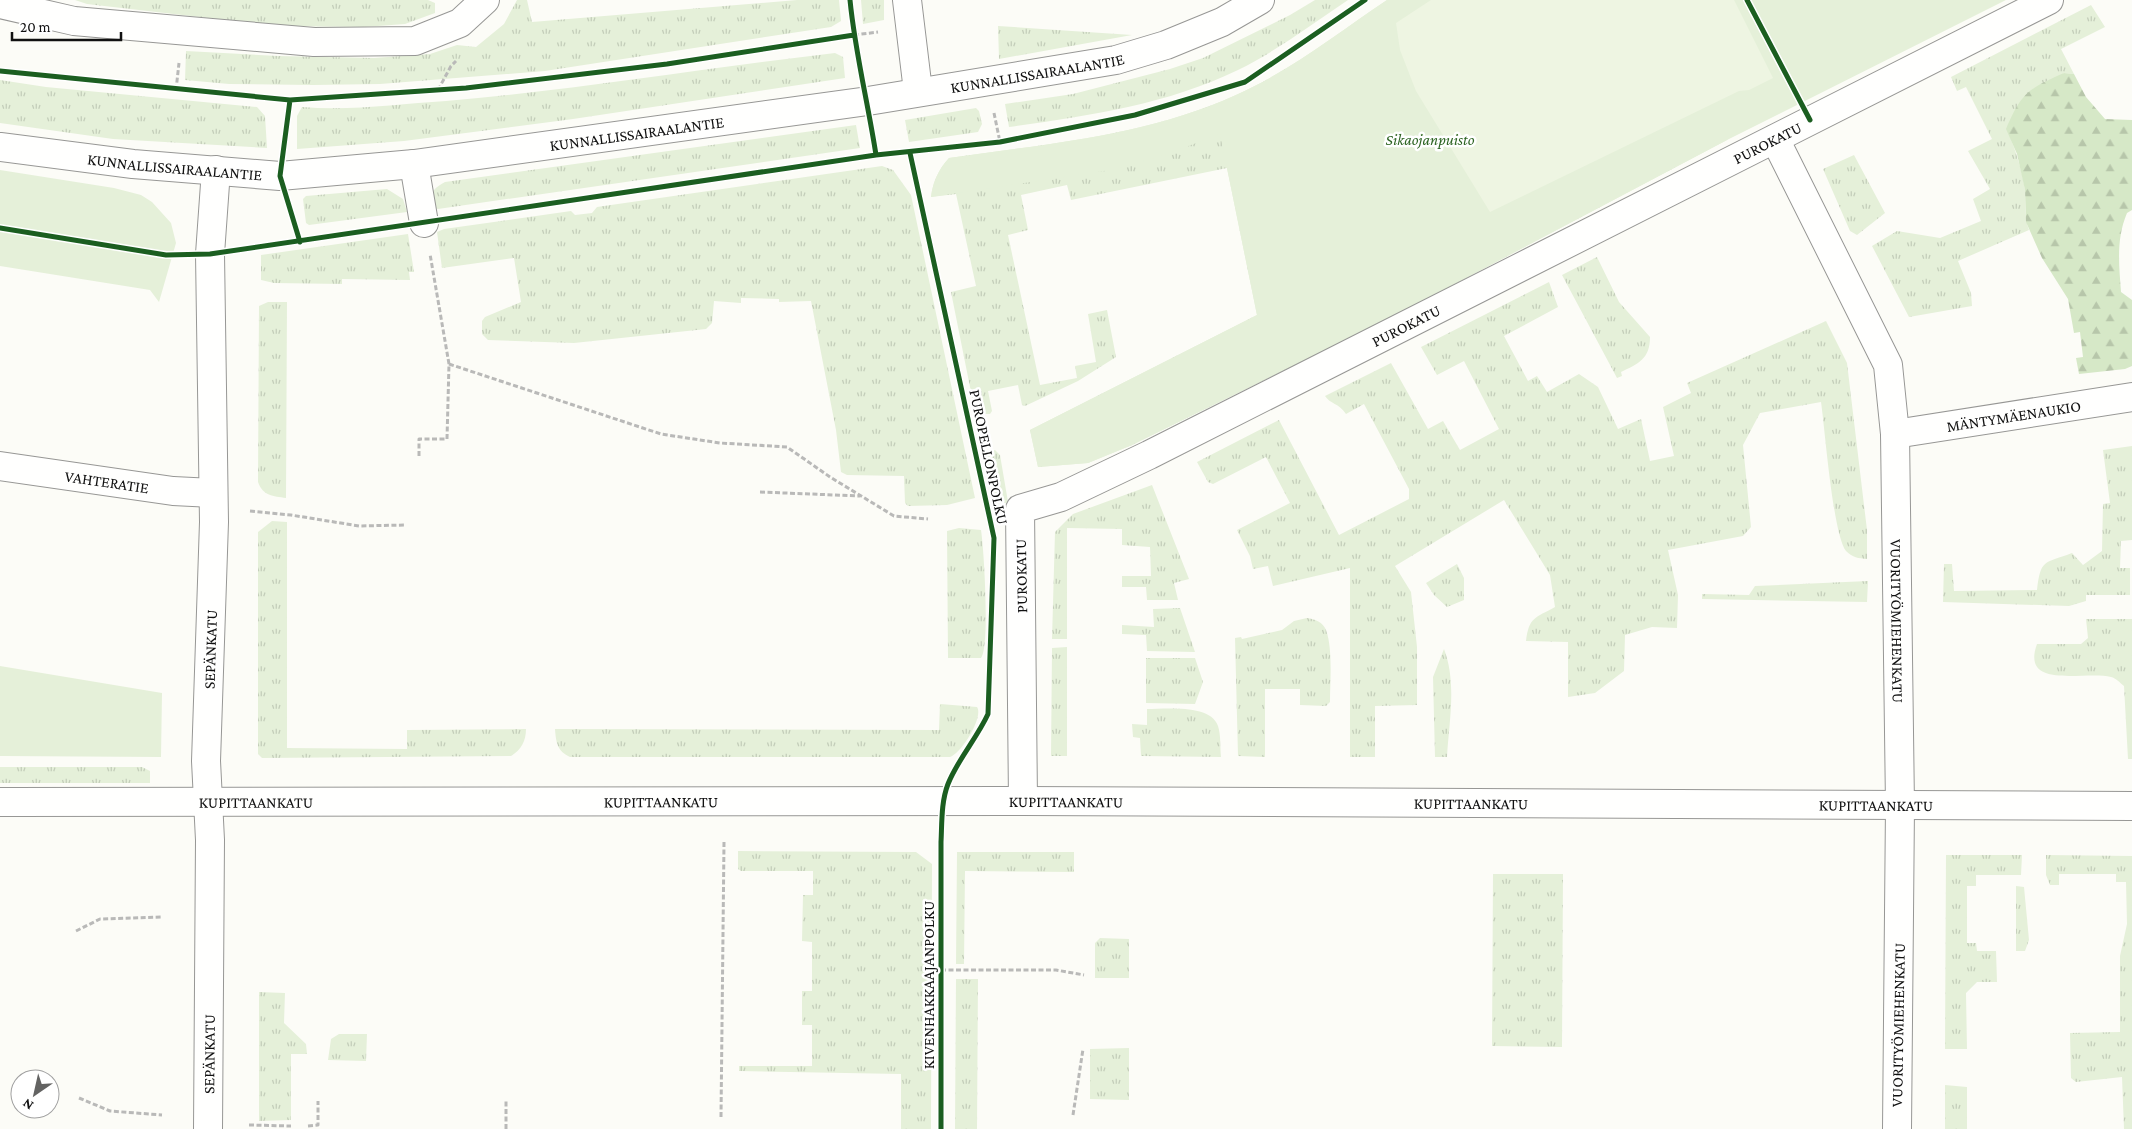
<svg xmlns="http://www.w3.org/2000/svg" width="2132" height="1129" font-family="'Crimson Pro',serif">
	<style>
		.grass { fill: url(#grass-tufts) }
		.forest { fill: url(#forest-firs) }
		.park { fill: #e5f0d9 }
		.pitch { fill: #eef5e2 }
		.lines { fill: none; stroke-linecap: round; stroke-linejoin: round }
		.minor-casing { stroke: #979795; stroke-width: 30 }
		.path { stroke: #b9b9b8; stroke-width: 3; stroke-dasharray: 5 2.5; stroke-linecap: butt }
		.minor { stroke: #fffffe; stroke-width: 28 }
		.cycleway-casing { stroke: #fff; stroke-width: 8 }
		.cycleway { stroke: #1b5e20; stroke-width: 5 }
		.labels { text-anchor: middle; dominant-baseline: central; stroke-width: 5; stroke-linejoin: round; paint-order: stroke }
		.street-label { font-size: 16px; fill: #111; stroke: #fff }
		.park-label { font-size: 16px; font-style: italic; fill: #2e6524; stroke: #fff }
	</style>
	<defs>
		<pattern id="grass-tufts" width="24" height="20" patternUnits="userSpaceOnUse" patternTransform="scale(1.25)"><rect width="24" height="20" fill="#e5f0d9"/><path d="M3 7l-1-3M5 7V3M7 7l1-3M15 17l-1-3M17 17v-4M19 17l1-3" fill="none" stroke="#c3cdb9"/></pattern>
		<pattern id="forest-firs" width="22" height="20" patternUnits="userSpaceOnUse" patternTransform="scale(1.25)"><rect width="22" height="20" fill="#d6e8c7"/><path d="M5 1l3.5 6h-7zM16 11l3.5 6h-7z" fill="#b7c6aa"/></pattern>
	</defs>
	<rect width="100%" height="100%" fill="#fcfcf7"/>
	<path class="grass" d="M75,0h353l7,3v10l-30,11 -41,3 -86,-1 -191,-22z
		M517,0h10l5,22 265,-22h42l2,21 -10,6 -286,44 -165,13 -67,1 -84,-1 -44,-4 1,-29 92,5 96,2 56,-4 27,-9 19,2 28,-23z
		M861,0h23v20l-21,4z
		M1315,0h33c-36,24 -71,51 -110,70 -72,35 -151,46 -229,57l-4,-23 68,-10 97,-25 33,-11 87,-43z
		M1387,0l371,106 -31,34 -335,177 -260,128 -44,18 -50,4 -8,-37 227,-115 -30,-147 -156,32 -4,-15 -46,10 7,35 -20,5 32,150 37,-7 -2,-12 21,-4 -8,-48 19,-4 9,47 -38,24 -53,25 -3,-1 -4,-20 -30,6 4,20 -2,3h-6l-10,-7 -23,-115 25,-6 -20,-92 -25,3c2,-15 7,-27 18,-39 97,-14 197,-22 287,-63 54,-24 102,-62 151,-95z
		M2091,5l14,22 -44,22 13,25 -10,-1 -57,56c8,20 15,40 18,61 1,14 -1,27 4,40l-71,31 13,32 1,13 -63,11 -37,-71 25,-15 43,7 41,-17 -8,-22 17,-10 -22,-38 24,-12 -26,-52 -9,4 -6,-14z
		M998,26l134,9 -133,24z
		M835,53l8,4 2,21 -272,41 -169,22 -107,8v-33l5,-9c48,4 97,-3 144,-6 130,-11 259,-33 389,-48z
		M0,80l46,7 211,20 8,9 2,32 -154,-9 -113,-16z
		M976,108l3,3 3,13 -4,8 -69,10 -4,-22z
		M856,125l4,23 -422,61 -6,-2c-2,-14 0,-18 13,-25z
		M1854,155l31,58 -28,22 -7,-4 -27,-62z
		M882,166l11,4 18,25 64,303 -28,7 -39,1 -3,-3 -1,-27 -57,-1 -6,-3 -5,-42 -25,-129 -32,1v-3l-38,-1v5l-27,-2 -2,22 -6,6 -132,14 -86,-3 -6,-6v-13l3,-4 36,-15 -7,-44 -72,10 -5,-36 7,-3 127,-18 4,4 17,-2 5,-6z
		M387,189l16,10 4,13 -98,13 -3,-2 -3,-24 3,-3z
		M408,234l6,38h-5l1,8 -68,-1v5l-68,-1 -13,-3v-25z
		M1597,257l22,45 31,35c0,22 -12,27 -29,35l1,4 -5,2 -55,-103z
		M1549,282l9,25 -54,29 24,45 9,-5 10,16 32,-18 19,13 20,42 23,-10 9,42 24,-5 -11,-49 28,-14 -4,-10 139,-62 21,42 20,167v29c-9,-1 -14,-1 -21,-8 -13,-16 -21,-122 -25,-149l-61,11 -17,32 8,82 -8,9 -75,14 10,45 -1,33 -25,-1 -27,8 -1,36 -29,22 -27,4v-55l-42,-1c3,-24 9,-23 29,-34l-5,-32 -46,-75 -109,66 16,26 6,55v58l-42,1v51h-25v-189l-77,18 -5,-20 -15,3 -3,-13 -13,-26 53,-27 -24,-46 -53,27 -5,-2 -11,-20 82,-42 60,115 70,-36v-10l-45,-85 -18,10c-7,-11 -16,-10 -21,-18l66,-33 37,66 15,-8 17,29 39,-21 -35,-68 -27,14 -16,-28z
		M268,302h19l-1,196c-13,-2 -23,-2 -28,-16l1,-176z
		M2132,446v94l-11,1 -1,27h10v27h-44v6l-17,5 -126,-4 1,-38h8l2,27 83,-1c4,-31 6,-26 35,-37l11,12 19,-14 1,-47 7,-1 -7,-53z
		M995,450l5,5 8,47 -6,2 -8,-4 -10,-47z
		M1152,485l37,94 -15,4 4,17h-31l-1,-13h-24v-11h29l-1,-29 -28,-2v-16l-55,-1v111h-15l3,-107 18,-18z
		M272,521l15,1v226l120,1v-19l119,-1c0,12 -5,21 -15,27l-249,2 -4,-4v-222z
		M959,528l22,2c3,18 9,118 0,128h-33l-1,-127z
		M1457,564l7,14v22l-17,7 -13,-12 -8,-12z
		M1868,581l-1,21 -165,-3v-5l47,1 6,-9z
		M1180,608l15,44 -48,-1 -1,-16 -24,-1v-9l32,2 -1,-18z
		M1307,618c8,1 16,4 19,12 7,19 4,52 4,72l-4,4 -26,-1v-16h-35v68l-27,-1 -3,-118 6,-1 1,2 40,-9 12,-9z
		M2086,619h46v140h-4l-4,-73c-4,-3 -8,-8 -13,-9 -25,-7 -91,14 -74,-33h44l7,-6z
		M1067,647v109h-16l1,-108z
		M1444,649c13,34 5,72 3,108h-12l-2,-80z
		M1146,658h49l8,24 -8,22 -49,-1z
		M940,704l37,3c7,10 -16,47 -27,50h-380c-13,-6 -14,-15 -15,-28l384,1z
		M1147,709c18,0 64,-5 71,17 3,9 2,21 3,31l-80,-1 -1,-18 -7,-1 -1,-13 15,1z
		M0,767h142l8,4v12h-150z
		M738,851l178,1 16,12 -1,265h-30v-55l-162,-3v-5h73v-41h-10v-34h10v-49l-10,-1 1,-46h10v-24h-72l-3,-2z
		M957,852h117v20l-109,-1 -1,93h-8z
		M1946,855h76l-1,20h-45v11h-9v57h9l1,8h19l1,31h-20l-11,11 1,56h-22z
		M2046,855l86,1v273h-8l-2,-52 -46,5 -5,-4 -1,-45 50,-1v-76l7,-32 -1,-42h-10v-8h-57v11h-9l-4,-10z
		M1493,874h70l-1,173 -70,-1z
		M2016,886l8,1 5,53 -4,11h-9z
		M1100,938l29,1v39h-34v-35z
		M956,979h22l-1,150h-22z
		M259,992l26,1 -1,30 22,21 1,10h-16v66l-32,1z
		M339,1034h28l-1,27 -38,-1 3,-21z
		M1129,1048v52l-39,-1v-50z
		M1945,1085l22,2v42h-22z"/>
	<path class="forest" d="M2064,73l10,1 12,23 19,22 27,1v90l-5,3c-11,26 -8,51 -6,79l11,8v66l-7,3 -46,5 -3,-16 7,-1 -3,-25 -6,1 -6,-34 -26,-41 -16,-36 -1,-32 -8,-36 -11,-25c16,-37 22,-40 58,-56z"/>
	<path class="park" d="M1387,0h619l-279,140 -335,177 -260,128 -44,18 -50,4 -8,-37 227,-115 -37,-181 -50,19 -53,16 -186,28c2,-15 7,-27 18,-39 97,-14 197,-22 287,-63 54,-24 102,-62 151,-95z
		M0,170l114,18 27,7 11,7 19,21 5,20 -17,59 -9,-12 -150,-24z
		M0,666l162,27 -1,64 -161,-1z"/>
	<path class="pitch" d="M1431,0h303l39,78 -24,12 -10,1 -249,121 -74,-121 -16,-41 -4,-27z"/>
	<g class="lines">
		<defs>
			<g id="minor">
				<path d="M907,0l11,91"/>
				<path d="M0,4l74,17 240,21 101,-1 45,-18 25,-23"/>
				<path id="s1" d="M1775,139l113,226 7,69 5,372 -3,323"/>
				<path id="s2" d="M0,147l133,17 147,12 134,-12 454,-63 248,-41 50,-15 56,-23 38,-22"/>
				<path d="M414,164l10,59"/>
				<path id="s3" d="M1895,434l237,-37"/>
				<path id="s4" d="M0,466l173,25 40,2"/>
				<path id="s5" d="M1023,801l-3,-292 41,-12 88,-42 900,-455"/>
				<path id="s6" d="M0,802l1023,-1 1109,5"/>
				<path id="s7" d="M208,1129l2,-289 -4,-79 8,-239 -4,-268 6,-84"/>
			</g>
		</defs>
		<use href="#minor" class="minor-casing"/>
		<path class="path" d="M854,35l24,-3
			M176,90l3,-27
			M438,90l13,-24 5,-5
			M994,113l6,29
			M449,364l212,70 59,9 67,4 43,30 64,39 34,3
			M419,456v-17h28l2,-75 -19,-110
			M760,492l100,4
			M250,511l41,4 68,11 46,-1
			M76,931l24,-12 61,-2
			M941,970h115l28,5
			M79,1098l31,13 52,4
			M1073,1115l10,-66
			M721,1117l3,-275
			M249,1125l42,1
			M308,1126l10,-1v-24
			M506,1129v-29"/>
		<use href="#minor" class="minor"/>
		<defs>
			<path id="cycleway" d="M850,0c5,52 18,103 26,155
				M1747,0l63,120
				M0,71l290,29 176,-12 201,-24 187,-29
				M290,100l-10,76 20,66
				M910,153l84,385 -6,176c-11,24 -30,45 -40,70 -7,18 -6,39 -7,58v287
				M0,228l166,27 44,-1 666,-99 124,-13 135,-27 110,-33 120,-82"/>
		</defs>
		<use href="#cycleway" class="cycleway-casing"/>
		<use href="#cycleway" class="cycleway"/>
	</g>
	<g class="labels">
		<g class="street-label">
			<text stroke="none"><textPath href="#s2" startOffset="1046">KUNNALLISSAIRAALANTIE</textPath></text>
			<text stroke="none"><textPath href="#s2" startOffset="641">KUNNALLISSAIRAALANTIE</textPath></text>
			<text stroke="none"><textPath href="#s5" startOffset="1125">PUROKATU</textPath></text>
			<text stroke="none"><textPath href="#s2" startOffset="176">KUNNALLISSAIRAALANTIE</textPath></text>
			<text stroke="none"><textPath href="#s5" startOffset="720">PUROKATU</textPath></text>
			<text stroke="none"><textPath href="#s3" startOffset="120">MÄNTYMÄENAUKIO</textPath></text>
			<text transform="translate(989 457) rotate(78)">PUROPELLONPOLKU</text>
			<text stroke="none"><textPath href="#s4" startOffset="108">VAHTERATIE</textPath></text>
			<text transform="translate(1021 576) rotate(-91)">PUROKATU</text>
			<text stroke="none"><textPath href="#s1" startOffset="509">VUORITYÖMIEHENKATU</textPath></text>
			<text stroke="none"><textPath href="#s7" startOffset="480">SEPÄNKATU</textPath></text>
			<text stroke="none"><textPath href="#s6" startOffset="256">KUPITTAANKATU</textPath></text>
			<text stroke="none"><textPath href="#s6" startOffset="661">KUPITTAANKATU</textPath></text>
			<text stroke="none"><textPath href="#s6" startOffset="1066">KUPITTAANKATU</textPath></text>
			<text stroke="none"><textPath href="#s6" startOffset="1471">KUPITTAANKATU</textPath></text>
			<text stroke="none"><textPath href="#s6" startOffset="1876">KUPITTAANKATU</textPath></text>
			<text transform="translate(928 985) rotate(-90)">KIVENHAKKAAJANPOLKU</text>
			<text transform="translate(1898 1025) rotate(-89)">VUORITYÖMIEHENKATU</text>
			<text stroke="none"><textPath href="#s7" startOffset="75">SEPÄNKATU</textPath></text>
		</g>
		<g class="park-label">
			<text x="1430" y="139">Sikaojanpuisto</text>
		</g>
	</g>
	<g transform="translate(35 1094) rotate(214)"><circle r="24" fill="#ffffff" stroke="#a0a0a0"/>
	<path d="M0-4L9 19L0 12L-9 19Z" fill="#636362"/>
	<text y="-8" font-size="14" font-weight="bold" text-anchor="middle" fill="#111111">N</text>
	</g>
	<path d="M12 32v8h109v-8" fill="none" stroke="#111111" stroke-width="2.5"/>
	<text x="20" y="32" font-size="15" fill="#111111" stroke="#ffffff" stroke-width="4" paint-order="stroke">20 m</text>
</svg>
